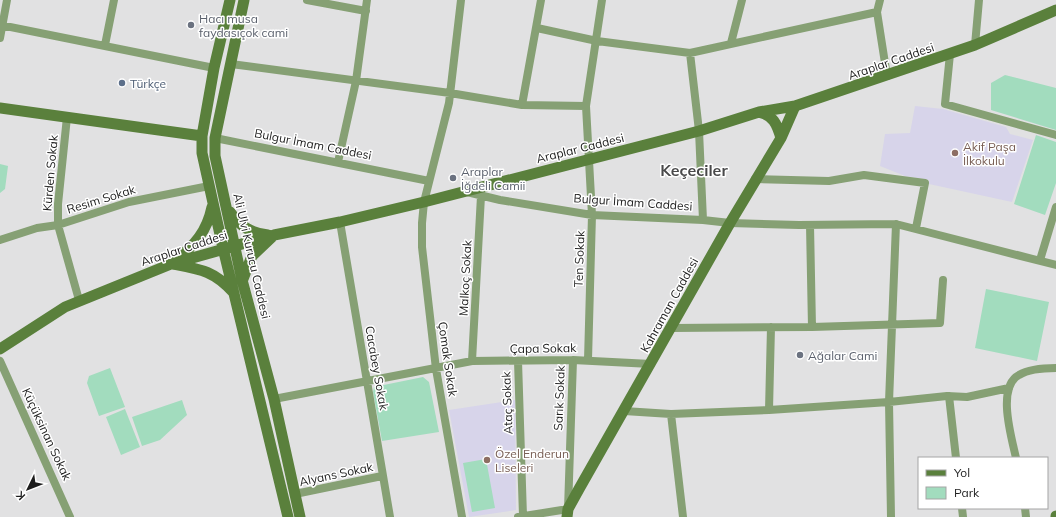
<svg xmlns="http://www.w3.org/2000/svg" width="1056" height="517" font-family="Mulish,sans-serif">
	<style>
		.education { fill: #d7d4ea }
		.green { fill: #a2dcbe }
		.lines { fill: none; stroke-linecap: round; stroke-linejoin: round }
		.street { stroke: #86a074; stroke-width: 8 }
		.secondary { stroke: #5a803c; stroke-width: 11 }
		.worship-dot { fill: #6b7280; stroke: #fff; stroke-width: 1.5 }
		.service-dot { fill: #5c6f8a; stroke: #fff; stroke-width: 1.5 }
		.education-dot { fill: #8d6e63; stroke: #fff; stroke-width: 1.5 }
		.labels { text-anchor: middle; dominant-baseline: central; stroke-width: 3; stroke-linejoin: round; paint-order: stroke }
		.worship-label { font-size: 12px; fill: #5b616d; stroke: #fff; text-anchor: start }
		.street-label { font-size: 12px; fill: #1d1d1d; stroke: #fff }
		.service-label { font-size: 12px; fill: #4e5e75; stroke: #fff; text-anchor: start }
		.education-label { font-size: 12px; fill: #785e54; stroke: #fff; text-anchor: start }
		.district-label { font-size: 16px; font-weight: bold; fill: #49494a; stroke: #fff }
	</style>
	<rect width="100%" height="100%" fill="#e1e1e2"/>
	<path class="education" d="M915,106l28,3 63,18 4,7 23,6 -21,62 -83,-18v-4l-24,-4 -25,-10 5,-32 25,-1z
		M515,400l1,110 -47,7 -20,-107z"/>
	<path class="green" d="M1005,75l51,13v42l-65,-20v-27z
		M1036,135l20,7v41l-11,32 -31,-11z
		M0,164l8,2 -3,23 -5,4z
		M986,289l63,13 -12,59 -62,-13z
		M110,368l15,39 -26,9 -12,-33 2,-7z
		M423,377l6,5 10,50 -57,9 -9,-49 1,-5z
		M182,400l5,15 -27,25 -18,6 -10,-29z
		M125,409l15,38 -19,8 -15,-38z
		M486,459l9,49 -23,4 -9,-49z"/>
	<g class="lines">
		<path class="street" d="M307,0l59,11
			M461,0l-12,103 -25,99 -2,21v24l14,122 26,148
			M880,0l-3,12 10,64
			M0,25l214,43
			M537,28l60,13 93,12 187,-41
			M0,38l7,-38
			M731,43l11,-43
			M105,45l9,-45
			M975,45l4,-45
			M690,53l9,78 4,89
			M950,54l-5,50 111,31
			M231,64l219,29 72,12 64,1
			M522,105l19,-105
			M67,117l-9,87v21l21,75
			M215,138l214,43
			M338,162l18,-81 11,-81
			M755,179l74,2 35,-6 61,8 -9,45
			M467,192l33,8 92,15 111,5 27,3 69,2 97,-1 160,41
			M340,222l50,295
			M810,225l2,102
			M0,240l37,-12 21,-3 71,-23 80,-16
			M1040,260l16,-53
			M672,328l140,-1 128,-4 3,-43
			M588,360l4,-145 -6,-109 16,-106
			M0,361l70,156
			M472,361l9,-165
			M518,361l5,155
			M949,396l7,62
			M274,399l198,-38 101,-1 78,4
			M769,410l2,-83
			M624,411l47,3 98,-4 120,-8 58,-6 20,1 42,-9
			M671,414l12,103
			M1016,458c-4,-19 -20,-71 3,-83 10,-6 26,-7 37,-7
			M295,494l87,-18
			M962,508l1,9
			M1025,508l1,9
			M518,517l50,-8 5,-149
			M891,517l-2,-115 7,-178"/>
		<path class="secondary" d="M230,0l-16,68 -12,68v17l21,95 65,269
			M244,0l-29,138v18l27,124 32,119 26,118
			M0,108l202,28
			M759,112c14,3 18,12 22,26
			M230,212c10,14 20,21 38,23
			M176,260c19,-15 31,-29 36,-53
			M173,264c27,5 42,7 61,29
			M243,279l9,-23 20,-19
			M0,349l65,-42 106,-43 103,-29 66,-13 84,-20 275,-71 60,-19 36,-6 180,-61 81,-35
			M567,517l1,-8 11,-20 151,-266 51,-85 14,-32
			M1056,517v-1"/>
	</g>
	<g class="worship-dot">
		<circle cx="191" cy="25" r="4"/>
		<circle cx="453" cy="178" r="4"/>
		<circle cx="800" cy="355" r="4"/>
	</g>
	<circle class="service-dot" cx="122" cy="83" r="4"/>
	<g class="education-dot">
		<circle cx="955" cy="153" r="4"/>
		<circle cx="487" cy="460" r="4"/>
	</g>
	<g class="labels">
		<g class="worship-label">
			<text x="199" y="18">Hacı musa<tspan x="199" dy="14">faydasıçok cami</tspan></text>
			<text x="461" y="171">Araplar<tspan x="461" dy="14">İğdeli Camii</tspan></text>
			<text x="808" y="355">Ağalar Cami</text>
		</g>
		<g class="street-label">
			<text transform="translate(891 61) rotate(-19)">Araplar Caddesi</text>
			<text transform="translate(313 144) rotate(11)">Bulgur İmam Caddesi</text>
			<text transform="translate(580 148) rotate(-14)">Araplar Caddesi</text>
			<text transform="translate(50 173) rotate(-85)">Kürden Sokak</text>
			<text transform="translate(101 199) rotate(-17)">Resim Sokak</text>
			<text transform="translate(633 202) rotate(4)">Bulgur İmam Caddesi</text>
			<text transform="translate(184 248) rotate(-18)">Araplar Caddesi</text>
			<text transform="translate(252 256) rotate(77)">Ali Ulvi Kurucu Caddesi</text>
			<text transform="translate(579 259) rotate(-88)">Ten Sokak</text>
			<text transform="translate(465 278) rotate(-87)">Malkoç Sokak</text>
			<text transform="translate(669 305) rotate(-61)">Kahraman Caddesi</text>
			<text transform="translate(543 348) rotate(-1)">Çapa Sokak</text>
			<text transform="translate(448 359) rotate(82)">Çomak Sokak</text>
			<text transform="translate(377 368) rotate(80)">Cacabey Sokak</text>
			<text transform="translate(559 398) rotate(-88)">Sarık Sokak</text>
			<text transform="translate(507 403) rotate(-92)">Ataç Sokak</text>
			<text transform="translate(47 434) rotate(65)">Küçüksinan Sokak</text>
			<text transform="translate(336 474) rotate(-12)">Alyans Sokak</text>
		</g>
		<g class="service-label">
			<text x="130" y="83">Türkçe</text>
		</g>
		<g class="education-label">
			<text x="963" y="146">Akif Paşa<tspan x="963" dy="14">İlkokulu</tspan></text>
			<text x="495" y="453">Özel Enderun<tspan x="495" dy="14">Liseleri</tspan></text>
		</g>
		<g class="district-label">
			<text x="694" y="170">Keçeciler</text>
		</g>
	</g>
	<rect x="918" y="457" width="130" height="52" fill="#ffffff" stroke="#a5a5a5"/>
	<rect x="926" y="470" width="20" height="6" fill="#5a803c" stroke="#a5a5a5"/>
	<text x="954" y="477" font-size="12" fill="#1d1d1d">Yol</text>
	<rect x="926" y="487" width="20" height="12" fill="#a2dcbe" stroke="#a5a5a5"/>
	<text x="954" y="497" font-size="12" fill="#1d1d1d">Park</text>
	<g transform="translate(28 489) rotate(227)" stroke="#ffffff" stroke-width="3" paint-order="stroke">
	<path d="M0-3L7 15L0 10L-7 15Z" fill="#1d1d1d"/>
	<text y="-6" font-size="11" font-weight="bold" text-anchor="middle" fill="#1d1d1d">K</text>
	</g>
</svg>
